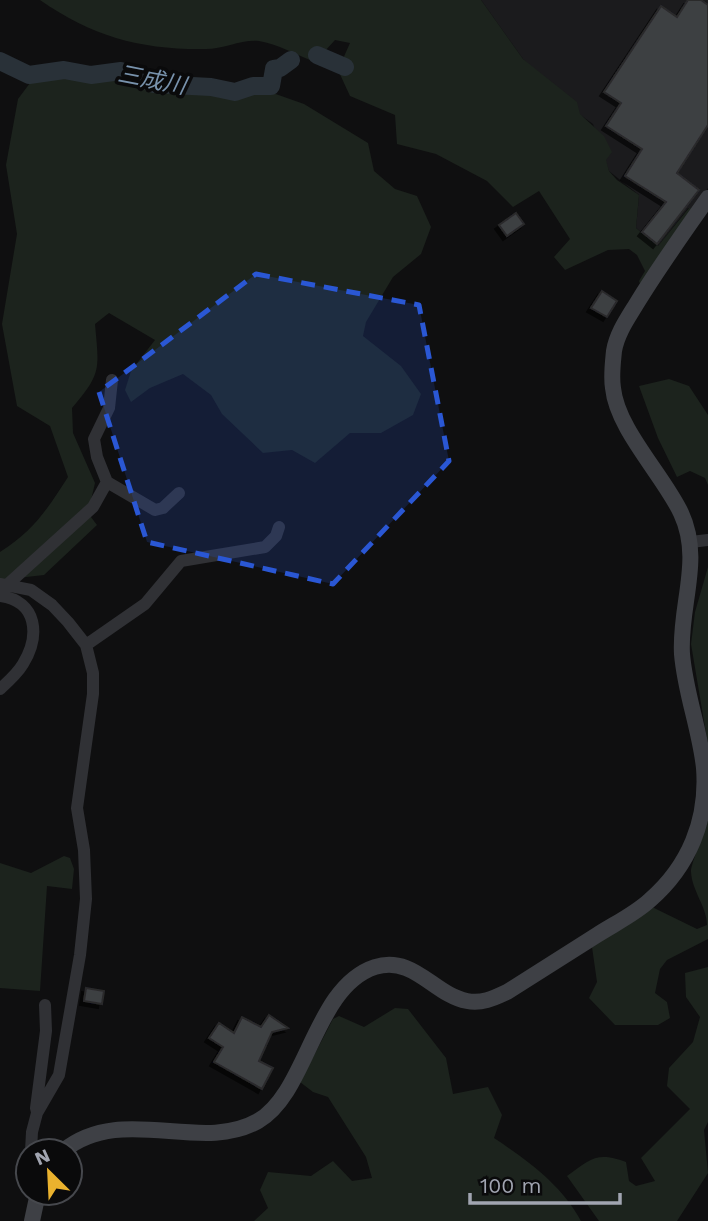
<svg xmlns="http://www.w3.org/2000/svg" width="708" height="1221" font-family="'Work Sans','Noto Sans JP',sans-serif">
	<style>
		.built { fill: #1b1b1d }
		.green { fill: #1c231d }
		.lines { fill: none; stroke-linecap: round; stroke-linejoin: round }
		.river { stroke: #293138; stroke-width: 18 }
		.building { fill: #3e3f43; stroke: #29292c; stroke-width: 2; filter: url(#shadow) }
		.street { stroke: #303135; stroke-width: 12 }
		.secondary { stroke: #3e4045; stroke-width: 16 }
		.marked { fill: #2a57d4; fill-opacity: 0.2; stroke: #2a57d4; stroke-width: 5; stroke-dasharray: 14 9; stroke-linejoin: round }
		.labels { text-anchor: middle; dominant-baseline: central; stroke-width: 7; stroke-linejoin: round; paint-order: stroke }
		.water-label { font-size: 23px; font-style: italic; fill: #7892ac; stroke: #0a0a0b }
	</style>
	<defs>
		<filter id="shadow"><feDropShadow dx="-4" dy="4" stdDeviation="0" flood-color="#0009"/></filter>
	</defs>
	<rect width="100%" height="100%" fill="#0f0f10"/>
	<path class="built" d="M481,0h227v188l-14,20h-6l-30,38 -22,-18 3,-33 -30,-24 -16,-47 -14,-10 -56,-55z"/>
	<path class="green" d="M40,0h441l42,59 54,43 3,12 24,22 8,16 -6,8 3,11 8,9 22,15 -3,33 22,18 31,-38h5l-53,78 -2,-5 6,-10 -8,-16 -8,-6 -21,1 -43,20 -11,-13 16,-18 -31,-48 -26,16 -26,-26 -51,-27 -39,-10 -2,-29 -45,-19 -12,-26 12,-27 -15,-3 -20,22c-18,-7 -38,-18 -56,-21 -16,-2 -36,8 -53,8 -64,1 -113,-12 -166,-49z
		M127,68l94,30 49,-6 34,12 64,39 6,28 21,18 22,7 14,31 -10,27 -28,23 -27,45 -3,14 38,30 20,28 -8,21 -32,18h-31l-35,30 -23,-13 -29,3 -41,-39 -11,-19 -28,-21 -33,14 -19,14 -6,-12 6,-19 24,-31 -46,-27 -14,11c4,45 7,49 -23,84l1,25 22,50 -7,30 9,12 -53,50 -44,5v-28c34,-22 46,-41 68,-75l-18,-51 -33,-20 -15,-82 15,-90 -11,-69 12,-66 15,-20 23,-9z
		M669,379l20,7 19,29v70l-3,-7 -15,-7 -13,6 -19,-39 -19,-52z
		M708,567v178l-17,-101 4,-32z
		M708,820v119l-41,21 -7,9 -5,24 12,9 3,16 -12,7h-43l-26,-27 8,-16 -5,-35 60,-40 45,22 10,-4c0,-18 -15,-34 -16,-53 -1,-6 14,-41 17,-52z
		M64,856l6,2 4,11 -2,20 -25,-3 -7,105 -40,-3v-125l31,10z
		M708,967v155l-4,8 4,43 -31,48h-78l-32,-45c23,-17 30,-25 59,-14l3,19 7,5 19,-5 -14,-23 49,-49 -23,-23 2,-18 24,-26 7,-25 -14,-20 -1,-24z
		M395,1008l13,1 38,49 7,36 35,-7 14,28 -8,23c33,22 68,47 87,83h-327l14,-13 -8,-18 8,-18 43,4 22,-15 19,20 20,-3 -6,-21 -38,-60 -15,-5 -13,-10 33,-63 6,-3 25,11z"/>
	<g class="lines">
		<path class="river" d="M317,55l28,12
			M0,61l29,14 35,-5 27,5 30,-4 33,13 57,3 24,5 18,-6h18l3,-17 6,-1 11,-8"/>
	</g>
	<path class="building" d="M688,0h13l7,5v120l-31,48 22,17 -42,54 -15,-12 24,-30 -41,-26 17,-27 -36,-23 15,-23 -17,-11 57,-86 16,11z
		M516,213l8,11 -17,12 -8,-11z
		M602,291l15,10 -10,16 -16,-9z
		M86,988l18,3 -2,13 -18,-3z
		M269,1015l19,13 -16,4 -13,29 14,7 -11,21 -48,-27 9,-15 -14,-9 10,-15 15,10 8,-16 19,10z"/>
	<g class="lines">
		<path class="street" d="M107,482l48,28 8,-2 16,-15
			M691,542l17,-2
			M0,584l31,6 21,15 16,17 18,23 7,28v21l-16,114 7,42 2,49 -6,56 -21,120 -22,38 -5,19 -1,19
			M7,585l86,-78 14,-25 -10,-25 -3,-18 15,-31 3,-28
			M0,596c38,5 40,40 23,68 -6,10 -14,17 -23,25
			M86,645l59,-41 36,-43 84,-14 11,-11 3,-9
			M37,1112l-1,-4 10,-77 -1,-26"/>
		<path class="secondary" d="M63,1151c59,-48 137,3 195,-30 50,-29 56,-134 117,-154 39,-12 59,28 92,34 15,3 27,-3 40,-9 30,-19 60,-38 90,-57 17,-11 38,-21 53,-35 39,-34 58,-80 54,-132 -4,-38 -19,-76 -22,-114 -3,-49 21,-94 -1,-141 -18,-38 -64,-84 -68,-125 -2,-12 0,-26 1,-37 3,-18 14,-33 23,-48 22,-36 47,-71 71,-105
			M32,1221l6,-28"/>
	</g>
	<path class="marked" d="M256,274l163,31 30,156 -116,123 -186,-42 -48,-150z"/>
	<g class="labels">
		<g class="water-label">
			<text transform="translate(152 80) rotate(11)">三成川</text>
		</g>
	</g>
	<g transform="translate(49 1172) rotate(336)"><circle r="33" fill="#0a0a0b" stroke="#46484d" stroke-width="2"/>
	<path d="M0-5L12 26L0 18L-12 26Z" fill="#eab22e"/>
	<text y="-10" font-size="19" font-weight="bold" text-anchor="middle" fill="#a1a5b1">N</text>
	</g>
	<path d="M470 1193v10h150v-10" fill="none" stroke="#a1a5b1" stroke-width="3.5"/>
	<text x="480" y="1193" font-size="21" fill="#a1a5b1" stroke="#0a0a0b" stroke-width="5" paint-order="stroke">100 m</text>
</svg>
